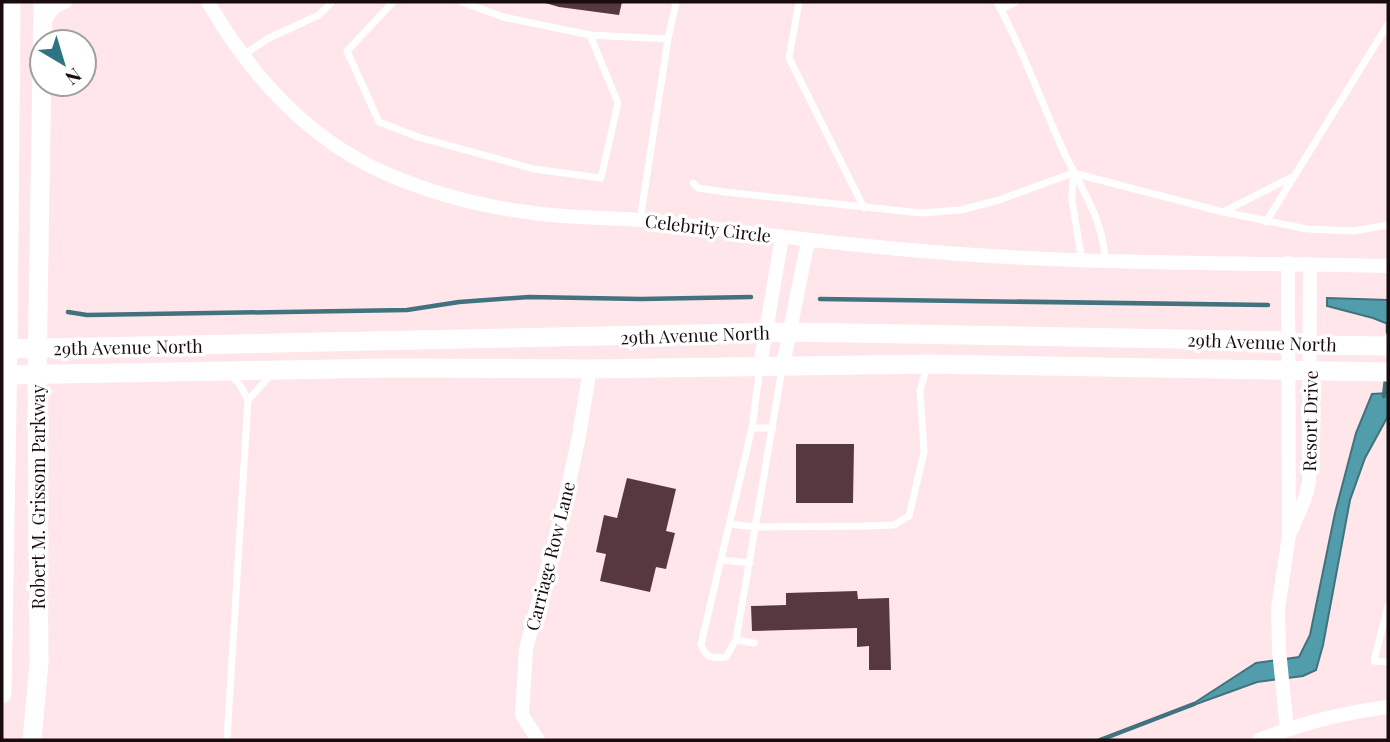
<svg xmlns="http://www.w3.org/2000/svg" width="1390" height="742" font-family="'Playfair Display',serif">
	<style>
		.water { fill: #529dac; stroke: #41727d; stroke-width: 2 }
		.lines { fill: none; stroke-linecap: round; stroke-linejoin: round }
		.stream { stroke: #41727d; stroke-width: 4.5 }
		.building { fill: #57383e }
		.service { stroke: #fff; stroke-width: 7 }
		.minor { stroke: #fff; stroke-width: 14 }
		.secondary { stroke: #fff; stroke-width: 19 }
		.labels { text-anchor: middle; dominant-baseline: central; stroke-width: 7; stroke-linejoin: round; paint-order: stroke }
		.street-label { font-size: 18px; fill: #190c0f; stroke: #fff }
	</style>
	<rect width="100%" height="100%" fill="#fee6ea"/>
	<path class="water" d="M1327,298l61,2v24l-15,-6 -46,-12z
		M1388,393v23l-23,42 -15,42 -27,145 -7,25 -13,6 -46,6 -69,25 68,-44 43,-6 11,-22 25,-122 21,-80 16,-39z"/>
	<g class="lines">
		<path class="stream" d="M820,299l448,6
			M68,312l19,3 320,-5 52,-8 70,-5 112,2 110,-2
			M1388,332v-9
			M1384,396l2,-17
			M1100,740l94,-36"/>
	</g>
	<path class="building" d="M542,2h80l-3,13 -60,-8z
		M796,444h58l-1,59h-57z
		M627,478l49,11 -10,42 9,2 -9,36 -10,-2 -6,25 -50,-11 6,-27 -10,-2 8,-37 13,3z
		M857,591l1,8 31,-1 2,72h-22v-24l-12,1v-19l-105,3 -1,-25 35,-1v-12z"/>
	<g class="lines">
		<path class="service" d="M393,2l-46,49 32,71 39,15 116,32 67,9 17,-75 -28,-68
			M462,2l41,15 87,18 78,4
			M799,2l-10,56 75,150
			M997,2c25,46 43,96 64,144 17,38 43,72 44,115
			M1001,9l15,-7
			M242,56l25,-17 52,-24 13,-13
			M1073,173l-1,28 10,60
			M693,183l5,5 27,4 196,21 40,-3 38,-10 74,-27 150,39 84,17 46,2 35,-6
			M1223,212l71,-36
			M640,220l28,-181 8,-37
			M1266,222l122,-198
			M760,367l-8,61 -51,216c4,14 12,15 25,13l10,-17 46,-271
			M248,400l23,-25
			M752,428h21
			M730,524l25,3 110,-1 29,-1 15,-9 15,-64 -4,-62 8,-26
			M722,560l28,3
			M1388,606l-14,55 14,1
			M736,640l18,3
			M227,740l21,-340 -8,-15 -11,-12"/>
		<path class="minor" d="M208,2c43,74 99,137 179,172 46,20 98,33 147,39 42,6 85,4 127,9 115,14 230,29 347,35 126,7 253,6 380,9
			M42,23l12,-16 11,-5
			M783,365l25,-124
			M760,366l22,-129
			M1291,531l14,-33 4,-16 1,-218
			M1287,729l-8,-79 -1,-41 11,-74 -1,-272
			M538,740l-16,-25 4,-66 39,-148 14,-65 11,-67
			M1259,740c40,-16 86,-28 129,-33"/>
		<path class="secondary" d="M2,349l788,-17 499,9 22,4 77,1
			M2,375l388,-7 200,1 339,-5 459,8
			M2,694l6,-345 3,-347
			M32,740l7,-77 -2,-287 6,-374"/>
	</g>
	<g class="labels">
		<g class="street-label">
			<text transform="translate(708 228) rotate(7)">Celebrity Circle</text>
			<text transform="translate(695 335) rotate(-2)">29th Avenue North</text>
			<text transform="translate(1262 342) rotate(2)">29th Avenue North</text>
			<text transform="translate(128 347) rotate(-1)">29th Avenue North</text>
			<text transform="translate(1310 421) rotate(-89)">Resort Drive</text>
			<text transform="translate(38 497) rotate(-90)">Robert M. Grissom Parkway</text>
			<text transform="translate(550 556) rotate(-76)">Carriage Row Lane</text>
		</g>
	</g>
	<rect width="1390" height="742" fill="none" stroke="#190c0f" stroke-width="7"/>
	<g transform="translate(63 63) rotate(142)"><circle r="33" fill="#ffffff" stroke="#a39e9f" stroke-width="2"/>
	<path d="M0-5L12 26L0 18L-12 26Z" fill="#2f7482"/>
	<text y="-10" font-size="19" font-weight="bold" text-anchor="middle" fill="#190c0f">N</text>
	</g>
</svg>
